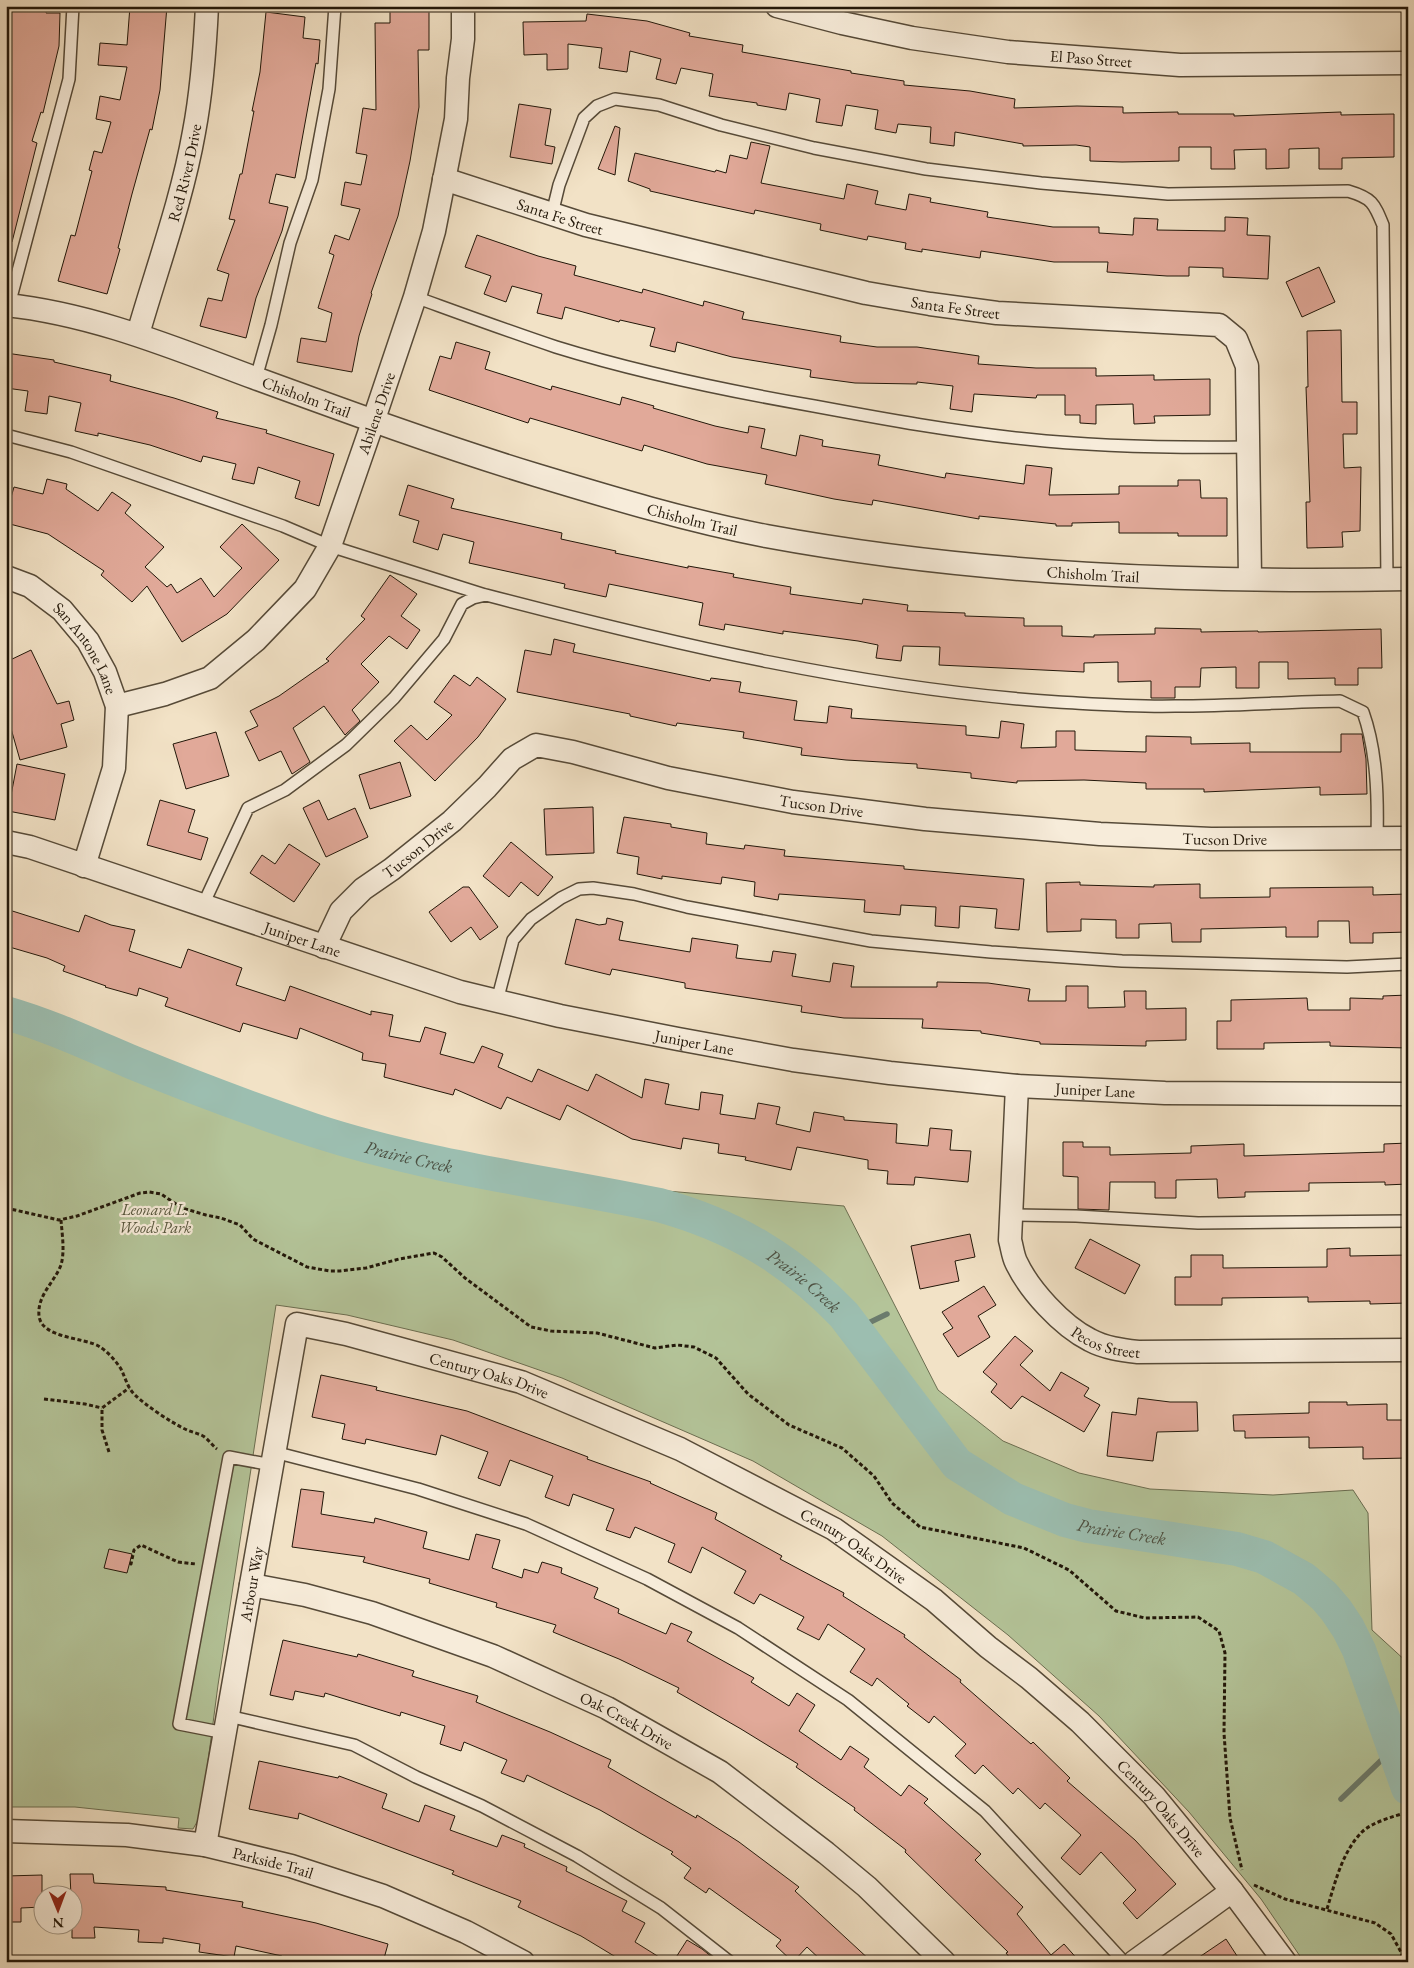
<svg xmlns="http://www.w3.org/2000/svg" width="1414" height="1968" font-family="'EB Garamond',serif">
	<style>
		.green { fill: #b4c499; stroke: #6b6e51 }
		.lines { fill: none; stroke-linecap: round; stroke-linejoin: round }
		.stream { stroke: #6b7b6d; stroke-width: 5.5 }
		.river { stroke: #9cbeb0; stroke-width: 34 }
		.building { fill: #e1a999; stroke: #221709 }
		.service-casing { stroke: #564a38; stroke-width: 14 }
		.minor-casing { stroke: #564a38; stroke-width: 25 }
		.path { stroke: #221709; stroke-width: 3; stroke-dasharray: 4 2.5; stroke-linecap: butt }
		.service { stroke: #f7ecda; stroke-width: 11 }
		.minor { stroke: #f7ecda; stroke-width: 22 }
		.labels { text-anchor: middle; dominant-baseline: central; stroke-width: 4.5; stroke-linejoin: round; paint-order: stroke }
		.street-label { font-size: 16px; fill: #221709; stroke: #f7ecda }
		.park-label { font-size: 16px; font-style: italic; fill: #55543b; stroke: #f7ecda }
		.water-label { font-size: 18px; font-style: italic; fill: #4d5143; stroke: #f7ecda }
	</style>
	<rect width="100%" height="100%" fill="#f2e2c6"/>
	<filter id="stains"><feTurbulence type="fractalNoise" baseFrequency=".004" numOctaves="4"/><feColorMatrix values="0 0 0 0 .2 0 0 0 0 .09 0 0 0 0 .02 0 0 0 .5 -.17"/></filter>
	<radialGradient id="worn" r=".72"><stop offset=".6" stop-color="#630" stop-opacity="0"/><stop offset="1" stop-color="#630" stop-opacity=".3"/></radialGradient>
	<path class="green" d="M6,1001l154,58 105,44 180,51 210,36 189,16 94,184 65,51 76,32 71,16 123,6 80,-5 15,23 4,117 36,33v299h-104l-43,-63 -72,-87 -90,-96 -91,-81 -126,-99 -129,-75 -191,-83 -109,-38 -106,-25 -71,-10 -58,380 -17,130 -8,14 -15,-1 1,-10 -104,-11h-69z"/>
	<g class="lines">
		<path class="stream" d="M854,1330l33,-16
			M1341,1799l54,-52"/>
		<path class="river" id="s1" d="M6,1013c42,12 83,31 123,48 61,25 122,48 184,69 113,37 230,51 346,75 76,21 131,54 185,110l113,149 56,35 52,21 23,6 149,23 27,8 40,22 20,17 12,14 12,18 11,22 49,138"/>
	</g>
	<path class="building" d="M9,6h38l-1,7h14l-1,33 -16,67 -2,-1 -9,29 5,2 -25,99 -6,-1v-183z
		M130,6h37l-7,84 -8,40 -2,-1 -18,65 -14,54 2,1 -13,45 -49,-13 13,-46 4,1 17,-65 -3,-1 5,-19 8,2 9,-31 -15,-3 4,-23 20,4 7,-33 -29,-2 2,-22 27,2z
		M390,6h39v44h-11l1,57 -9,54 -12,55 -27,77 1,1 -13,42 -7,36 -55,-10 4,-24 25,4 6,-29 -14,-5 16,-53 -5,-2 6,-18 14,5 11,-31 -19,-4 4,-23 16,3 6,-30 -11,-2 7,-45 13,2 -1,-87h15z
		M266,12l39,5 -2,21 17,2 -2,24 -2,-1 -21,115 -19,-4 -7,29 19,4 -6,24 -26,67 -10,40 -46,-12 8,-28 14,3 7,-27 -12,-4 18,-50 -6,-1 11,-45h2l12,-63h-2l8,-39z
		M587,14l60,7 43,12 -1,3 54,9 -1,7 109,19v2l53,8v4l66,6 45,8 -1,9 63,-2 46,1v6l55,-1v2h56v2l107,-4v3l53,-1v43l-52,1v11h-23v-21l-30,1v19l-23,1v-20l-32,1 1,19h-24v-22h-32v14l-57,1 -32,-1v-14l-14,-2 -53,1v-2l-68,-12 -1,14 -24,-3 1,-16 -33,-3 -2,9 -21,-4 3,-19 -32,-5 -4,21 -26,-4 4,-23 -31,-6 -3,17 -29,-5v-2l-48,-7 4,-22 -32,-6 -5,16 -20,-5 5,-20 -31,-8 -3,21 -28,-4 3,-20 -34,-4v25l-21,1v-16l-23,1 -1,-33 63,-1z
		M519,104l32,5 -6,36 10,2 -3,17 -42,-7z
		M615,126l5,2 -5,47 -17,-6z
		M751,142l19,4 -9,37 83,16 3,-15 31,7 -3,13 31,6 3,-16 22,4 -1,4 58,10 -1,5 66,10h46v6l34,2 1,-17 24,1 -1,11 68,1v-14l23,1 -1,17 23,1 -2,43 -45,-2v-9l-34,-1v9h-22l-60,-4 1,-10h-54l-73,-11 -1,7 -58,-9v3l-17,-3 1,-6 -38,-7 -1,4 -47,-10 1,-6 -66,-14 -1,4 -60,-13 -44,-10v-2l-22,-8 7,-28 80,19 1,-2 10,3 4,-18 17,4z
		M477,235l61,21 38,10 -2,9 68,18 1,-4 60,17 1,-5 40,11 -2,7 99,17 -1,6 37,5h40l62,9 -1,8 58,4h60v8l58,-1v5l56,-1v36l-56,1 1,7 -21,1 -1,-20 -37,1v19l-16,-1v-8h-15v-20h-28l-1,3 -62,-4 -2,18 -22,-3 3,-23 -36,-4v2l-62,-1 -45,-6 1,-7 -79,-13 -55,-15 -2,10 -25,-6 5,-18 -35,-8 -1,2 -54,-15 -3,12 -25,-6 5,-19 -30,-8 -6,16 -22,-8 7,-18 -26,-9z
		M1319,267l16,35 -33,15 -16,-35z
		M1341,330l1,72h15v32h-14l1,34 17,-1 -1,64 -18,1 1,15 -36,1 -1,-46h4l-4,-115h2l-1,-56z
		M456,342l34,10 -5,17 66,21 1,-4 68,19 2,-8 32,9 -1,2 62,18 33,7 1,-7 16,3 -4,19 35,8 4,-21 23,5 -1,6 58,9 -2,10 67,13 1,-5 78,11 2,-19 26,3 -3,27 70,-1v-8h59v-6h22l1,18h26v38h-49v-3h-59v-11l-47,1v3h-16v-2l-77,-8v3l-106,-19 -1,5 -38,-6 -69,-15 2,-9 -60,-11 -63,-19 -2,6 -112,-33 -2,5 -99,-33 11,-34 11,3z
		M6,353l48,7v2l57,13 -1,6 64,17 44,14 -2,6 51,12 -1,3 68,21 -15,52 -24,-8 5,-17 -42,-14 -4,17 -22,-5 4,-15 -33,-8 -2,6 -51,-17 -52,-12v3l-23,-5 6,-28 -32,-7 -2,18 -22,-3 3,-20 -22,-3z
		M47,479l20,5 -1,5 32,22 14,-19 19,13 -6,8 39,34 -19,20 22,20 4,-3 6,9 24,-15 13,19 28,-29 -22,-21 22,-23 37,36 -52,54 -45,28 -35,-56 -15,16 -31,-27 3,-4 -56,-37 -42,-11v-8l8,-28 29,7z
		M408,485l46,14 -3,9 111,25 -1,6 55,12 -1,2 73,15v-2l46,8 -1,3 58,10 -1,7 72,10 1,-5 45,6 -1,6 58,2v3l59,2v8h38v10l32,1v-2l61,-1v-6l46,1v3l57,-1v1l123,-3 1,39h-24v17h-23v-7l-47,1v-17h-29v26h-23v-21l-35,1 -1,19h-25v11h-24v-17l-33,1v-20l-34,1v9l-145,-7 1,-18 -37,-1 -2,15 -25,-3 2,-13 -20,-4 -75,-10v3l-58,-10 -1,6 -25,-5 4,-22 -94,-19 -3,13 -42,-9 1,-4 -96,-21 5,-21 -31,-8 -5,16 -25,-8 6,-21 -20,-6z
		M390,575l27,19 -16,22 19,14 -13,19 -18,-13 -28,28 18,18 -27,28 8,11 -15,14 -21,-29 -31,22 17,34 -18,12 -11,-23 -22,10 -14,-29 13,-6 -8,-15 29,-15 50,-35 -3,-2 39,-40 -4,-3z
		M554,639l21,5 -2,8 137,29 1,-3 30,4 -2,10 58,9 -3,19 33,3 2,-17 23,3 -1,9 115,8v9l33,3 2,-17 23,3 -3,24 35,-1v-16h19v19l71,2v-16l45,1v7l59,-1v9h91v-18h21l4,25 1,35 -47,1v-8l-116,5v-3h-58v-6l-62,-3 -67,1v2l-46,-5v-5l-54,-5v-4l-71,-4 -45,-5 1,-7 -59,-10 1,-6 -67,-9 -1,3 -46,-10v-2l-113,-22 8,-42 26,5z
		M31,650l26,54 12,-3 5,19 -13,4 6,23 -47,13 -14,-49v-49z
		M454,675l16,11 7,-9 29,22 -28,38 -43,44 -41,-40 17,-16 16,15 25,-25 -18,-13z
		M216,732l13,44 -43,13 -13,-45z
		M400,762l11,34 -41,13 -11,-34z
		M17,764l48,10 -10,46 -47,-9z
		M160,800l35,10 -7,22 20,6 -7,22 -54,-15z
		M319,800l9,20 27,-12 13,29 -42,20 -23,-49z
		M593,807l1,46 -48,2 -2,-46z
		M624,817l47,7v3l36,6 -1,11 38,5 1,-4 40,5 -1,6 120,10v3l120,10 -5,51 -24,-2 2,-19 -37,-3 -1,22 -24,-2 1,-19 -35,-2 -1,10 -36,-3 1,-12 -86,-6 -1,6 -24,-4 1,-14 -33,-5 -1,7 -59,-8v3l-25,-5 2,-17 -22,-4z
		M511,842l42,35 -15,19 -17,-14 -12,15 -26,-21z
		M289,844l31,20 -26,38 -44,-29 12,-18 13,9z
		M1080,882v3l74,2v-2l46,-1v14l70,-1v-9l103,-1v8l35,-1v38l-35,1v10h-23l-1,-22h-31v16h-32v-10l-85,2v13h-29l-1,-19 -32,1v14h-23v-18l-35,-1v12l-34,1 -1,-49z
		M463,887h6l29,40 -18,13 -9,-13 -20,15 -22,-30z
		M6,909l73,23 6,-17 26,10 24,5 -6,21 52,17 7,-19 54,19 -6,17 49,16 5,-15 81,29v-4l22,4 -4,21 31,6 5,-15 21,6 -6,21 34,9 8,-17 21,8 -5,13 34,15 6,-13 50,22 8,-17 46,24 3,-19 24,5 -4,20 34,6 2,-18 22,3 -3,19 35,5 3,-16 22,4 -4,17 34,8 4,-20 30,5v3l53,4 -1,19 32,3 2,-18 22,2 -2,20 21,1 -3,31 -53,-5 -1,8 -27,-1 1,-13 -20,-2v-9l-71,-13 -6,23 -46,-10 1,-3 -28,-4 1,-9 -36,-6 -2,11 -49,-10 -65,-34 -7,15 -53,-23 -6,12 -46,-20 -2,6 -69,-18 2,-13 -24,-4 1,-7 -63,-25 -3,11 -54,-16 -3,9 -75,-26 3,-8 -29,-10 -2,8 -32,-9 1,-1 -43,-15 2,-5 -18,-8 -41,-12z
		M607,918l16,4 -4,18 71,12 2,-14 46,7 -2,13 35,4 2,-11 23,3 -4,22 38,6 3,-19 21,3 -3,21h86v-5l51,1 42,6 -2,12h38v-15h22v22l37,-1 -1,-16h22v18l40,-1v32l-40,1v5l-106,-2v-2l-59,-9v-2l-59,-3 1,-9 -79,-1 -43,-6 1,-6 -117,-18v-5l-73,-14 -2,6 -45,-11 11,-45 23,6 7,-1z
		M1408,995v53l-78,-2v-4l-66,1v6h-47v-28h14v-21l76,-2 1,12h42v-12l33,1v-3z
		M1063,1142h20v5h27v8l81,-2v-7l53,-2v12l140,-4v-8l24,-1v41l-23,1v-3l-76,1v8l-64,1v5l-27,1 -1,-19 -41,1v18h-21v-16h-45l-1,28 -31,-1v-32l-15,-1z
		M970,1234l5,23 -20,4 4,20 -39,8 -9,-43z
		M1090,1239l50,26 -15,29 -50,-26z
		M1350,1248v8l58,-1v48l-38,1v-3l-62,1v-5l-86,1v7h-47v-28h16v-22h32v13l104,-1v-18z
		M984,1286l12,19 -18,11 12,21 -32,20 -15,-23 10,-6 -11,-16z
		M1015,1336l18,15 -13,14 30,26 11,-19 28,16 -5,8 16,9 -16,27 -62,-36 -11,13 -20,-17 6,-8 -14,-12z
		M321,1375l56,12 -1,3 91,21 121,46 -1,2 64,23 -1,1 67,30 -2,6 67,37 -2,3 64,34 -1,3 62,39 -1,2 57,43 -1,2 71,62 2,-2 37,36 -3,3 68,59 41,44 -39,35 -14,-16 13,-13 -35,-38 -21,23 -19,-17 20,-23 -36,-32 -5,6 -22,-21 -5,6 -30,-29 -8,9 -20,-18 11,-12 -32,-28 -5,7 -22,-17 2,-2 -32,-26 -5,8 -22,-14 15,-23 -37,-25 -9,16 -22,-11 7,-12 -44,-23 -6,10 -20,-11 12,-22 -44,-24 -11,26 -23,-11 7,-18 -40,-17 -5,11 -24,-8 8,-21 -41,-15 -4,12 -24,-9 8,-21 -43,-16 -10,26 -22,-8 10,-26 -47,-17 -5,20 -70,-16 -1,5 -23,-5 3,-15 -33,-7z
		M1138,1398l32,4h27l1,29 -41,1 -4,29 -46,-5 5,-44 24,3z
		M1309,1402h38v3l40,-1v16h20v38l-44,1v-12l-54,1v-11l-64,1v-7h-11l-1,-16 76,-2z
		M301,1489l23,3 -3,22 53,9 1,-5 52,14 -4,16 46,12 7,-26 24,6 -8,28 30,10 2,-9 14,4 4,-11 20,6 -1,5 37,15 -4,10 25,11 -1,4 48,21 5,-11 21,9 -5,9 67,37 -3,4 38,24 8,-13 18,12 -16,26 42,29 9,-14 19,13 -5,8 37,29 8,-11 19,14 -4,4 57,51 -6,6 48,47 -6,7 34,41 13,-11 16,18h-67l-7,-9 2,-1 -103,-100 1,-2 -52,-40 1,-2 -59,-41 2,-3 -57,-35 -64,-37 2,-4 -60,-29 -66,-27 3,-7 -60,-18 1,-4 -68,-20 1,-4 -67,-17 2,-5 -73,-10z
		M109,1549l23,5 -5,19 -23,-5z
		M283,1640l74,17 1,-3 56,17 -2,5 66,20 -2,6 74,30 61,28 -3,7 88,51 1,-3 42,27 60,45 -4,4 77,71h-49l-16,-15 -14,15 -17,-16 5,-6 -72,-52 -3,5 -22,-15 7,-10 -20,-14 2,-2 -73,-42 -73,-35 -3,7 -23,-9 6,-13 -43,-18 -3,9 -21,-7 5,-18 -44,-14 -1,4 -75,-23 -1,4 -29,-6 -2,9 -23,-5z
		M259,1761l79,17 1,-2 48,18 -5,14 37,14 6,-17 30,11 -5,14 47,17 5,-12 23,9 -1,3 43,20 -1,4 61,30 -5,10 23,12 -10,19 32,20h-43l-43,-26 -63,-29 3,-6 -69,-27 2,-3 -155,-58 -1,6 -49,-10z
		M70,1874h23l1,9 72,4v3l77,12 -1,5 74,16 72,21 -5,18h-103l2,-6 -46,-10 -2,11 -35,-5 1,-8 -37,-6v5l-25,-1 1,-12 -45,-3 1,11h-23v-42h-1z
		M42,1875v32l-21,1v14h-15v-46z
		M1226,1939l15,23h-49z
		M687,1940l15,9 16,13h-45z"/>
	<g class="lines">
		<defs>
			<path id="service" d="M552,214l7,-29 25,-67 13,-12 18,-7 44,6 62,20 93,23 112,21 115,14 127,11 180,-3c24,7 26,12 35,34l4,354
				M415,297c47,17 93,34 141,50 84,26 172,44 258,59 70,13 141,26 212,33 74,8 148,9 222,8
				M9,305l60,-226 4,-73
				M256,378l15,-53 19,-82 22,-63 17,-91 6,-83
				M6,435l65,17 212,74 47,20 155,49
				M203,905l45,-97 37,-18 61,-45 48,-47 50,-59 18,-35 11,-6 13,-3c187,49 378,94 572,107 38,2 78,5 117,4 55,0 110,-4 165,-5l23,11c14,39 15,85 14,126
				M497,1001l16,-61 18,-21 30,-21 18,-9 14,-1 41,6 53,13 184,34 120,11 131,9 225,6 61,-3
				M1011,1215l65,1 122,7 210,-2
				M274,1452l144,37 108,35 121,55 91,49 110,72 137,111 139,151
				M228,1716l126,29 62,32 66,29 95,50 84,52 69,54
				M225,1733l-46,-9 50,-267 43,8"/>
			<g id="minor">
				<path id="s2" d="M777,6l65,17 70,15 96,14 172,13 228,-2"/>
				<path id="s3" d="M444,179l142,46 280,68 64,11 67,9 222,12 17,14 11,27 3,212"/>
				<path id="s4" d="M6,305c87,9 168,43 249,73 93,34 186,68 281,97 76,23 152,46 230,61 211,39 428,47 642,43"/>
				<path id="s5" d="M138,334c19,-66 44,-134 56,-202 8,-42 11,-84 13,-126"/>
				<path id="s6" d="M6,577l24,9 32,24 26,31 17,31 12,34 -3,62 -30,98"/>
				<path id="s7" d="M117,706l48,-12 45,-16 46,-38 49,-51 25,-43 43,-124 42,-125 19,-66 22,-112 2,-41 5,-39v-33"/>
				<path id="s8" d="M6,842l24,5 430,145 100,24 118,23 115,21 97,13 127,13 148,7 243,1"/>
				<path id="s9" d="M324,947l17,-36 22,-22 29,-20 60,-48 35,-34 25,-28 24,-14 37,7 95,26 125,24 132,17 175,15 111,5 197,-1"/>
				<path id="s10" d="M1017,1086l-7,154c2,7 3,16 6,22 13,28 46,64 74,78 15,8 31,10 48,12l270,-2"/>
				<path id="s11" d="M251,1585l54,10 67,18 121,43 114,52 113,64 106,81 41,34 77,75"/>
				<path id="s12" d="M6,1831l121,4 78,10 86,21 92,30 83,36 57,30"/>
				<path id="s13" d="M205,1845l92,-521 49,10 175,48 159,67 154,80 100,71 54,47 41,31 51,44 74,74 78,95 53,71"/>
				<path d="M1134,1962l98,-71"/>
			</g>
		</defs>
		<use href="#service" class="service-casing"/>
		<use href="#minor" class="minor-casing"/>
		<path class="path" d="M6,1208l53,12 18,-4 63,-23 9,-1 12,2 21,14 24,7 15,3 19,7 13,14 54,28 23,4h10l26,-3 33,-9 35,-6 8,4 23,21 66,49 20,4 46,2 58,15 22,-3 17,2 22,11 32,36 41,31 53,23 32,28 18,27 28,24 104,21 45,22 47,41 29,7 53,-1 21,14 6,22 -1,80 6,85 12,52
			M61,1220c1,14 4,31 0,45 -7,18 -24,30 -22,51 3,23 46,21 61,31 8,5 16,14 21,22 5,10 6,18 14,26 10,10 37,28 50,34 6,3 12,4 18,7 5,3 9,9 14,13
			M44,1399l41,5 17,4
			M109,1452l-7,-22v-22l27,-20
			M130,1563l1,1 3,-14 7,-5 37,17 18,2
			M1254,1885l31,14 90,24 16,11 10,18 3,10
			M1327,1909c8,-26 15,-57 35,-77 10,-10 33,-16 46,-20"/>
		<use href="#service" class="service"/>
		<use href="#minor" class="minor"/>
	</g>
	<g class="labels">
		<g class="street-label">
			<text stroke="none"><textPath href="#s2" startOffset="319">El Paso Street</textPath></text>
			<text stroke="none"><textPath href="#s5" startOffset="168">Red River Drive</textPath></text>
			<text stroke="none"><textPath href="#s3" startOffset="122">Santa Fe Street</textPath></text>
			<text stroke="none"><textPath href="#s3" startOffset="528">Santa Fe Street</textPath></text>
			<text stroke="none"><textPath href="#s4" startOffset="315">Chisholm Trail</textPath></text>
			<text stroke="none"><textPath href="#s7" startOffset="418">Abilene Drive</textPath></text>
			<text stroke="none"><textPath href="#s4" startOffset="720">Chisholm Trail</textPath></text>
			<text stroke="none"><textPath href="#s4" startOffset="1125">Chisholm Trail</textPath></text>
			<text stroke="none"><textPath href="#s6" startOffset="111">San Antone Lane</textPath></text>
			<text stroke="none"><textPath href="#s9" startOffset="589">Tucson Drive</textPath></text>
			<text stroke="none"><textPath href="#s9" startOffset="994">Tucson Drive</textPath></text>
			<text stroke="none"><textPath href="#s9" startOffset="139">Tucson Drive</textPath></text>
			<text stroke="none"><textPath href="#s8" startOffset="312">Juniper Lane</textPath></text>
			<text stroke="none"><textPath href="#s8" startOffset="718">Juniper Lane</textPath></text>
			<text stroke="none"><textPath href="#s8" startOffset="1122">Juniper Lane</textPath></text>
			<text stroke="none"><textPath href="#s10" startOffset="302">Pecos Street</textPath></text>
			<text stroke="none"><textPath href="#s13" startOffset="728">Century Oaks Drive</textPath></text>
			<text stroke="none"><textPath href="#s13" startOffset="1132">Century Oaks Drive</textPath></text>
			<text stroke="none"><textPath href="#s13" startOffset="265">Arbour Way</textPath></text>
			<text stroke="none"><textPath href="#s11" startOffset="401">Oak Creek Drive</textPath></text>
			<text stroke="none"><textPath href="#s13" startOffset="1538">Century Oaks Drive</textPath></text>
			<text stroke="none"><textPath href="#s12" startOffset="270">Parkside Trail</textPath></text>
		</g>
		<g class="park-label">
			<text x="155" y="1209">Leonard L.<tspan x="155" dy="18">Woods Park</tspan></text>
		</g>
		<g class="water-label">
			<text stroke="none"><textPath href="#s1" startOffset="428">Prairie Creek</textPath></text>
			<text stroke="none"><textPath href="#s1" startOffset="848">Prairie Creek</textPath></text>
			<text stroke="none"><textPath href="#s1" startOffset="1268">Prairie Creek</textPath></text>
		</g>
	</g>
	<rect width="1414" height="1968" fill="none" stroke="#f2e2c6" stroke-width="25"/>
	<rect x="8" y="8" width="1399" height="1953" fill="none" stroke="#221709" stroke-width="2.5"/>
	<rect x="12" y="12" width="1389" height="1943" fill="none" stroke="#221709"/>
	<g transform="translate(58 1910) rotate(179)"><circle r="24" fill="#f7ecda" stroke="#a29786"/>
	<path d="M0-4L9 19L0 12L-9 19Z" fill="#8f2418"/>
	<text y="-8" font-size="14" font-weight="bold" text-anchor="middle" fill="#221709">N</text>
	</g>
	<rect width="100%" height="100%" filter="url(#stains)"/>
	<rect width="100%" height="100%" fill="url(#worn)"/>
</svg>
